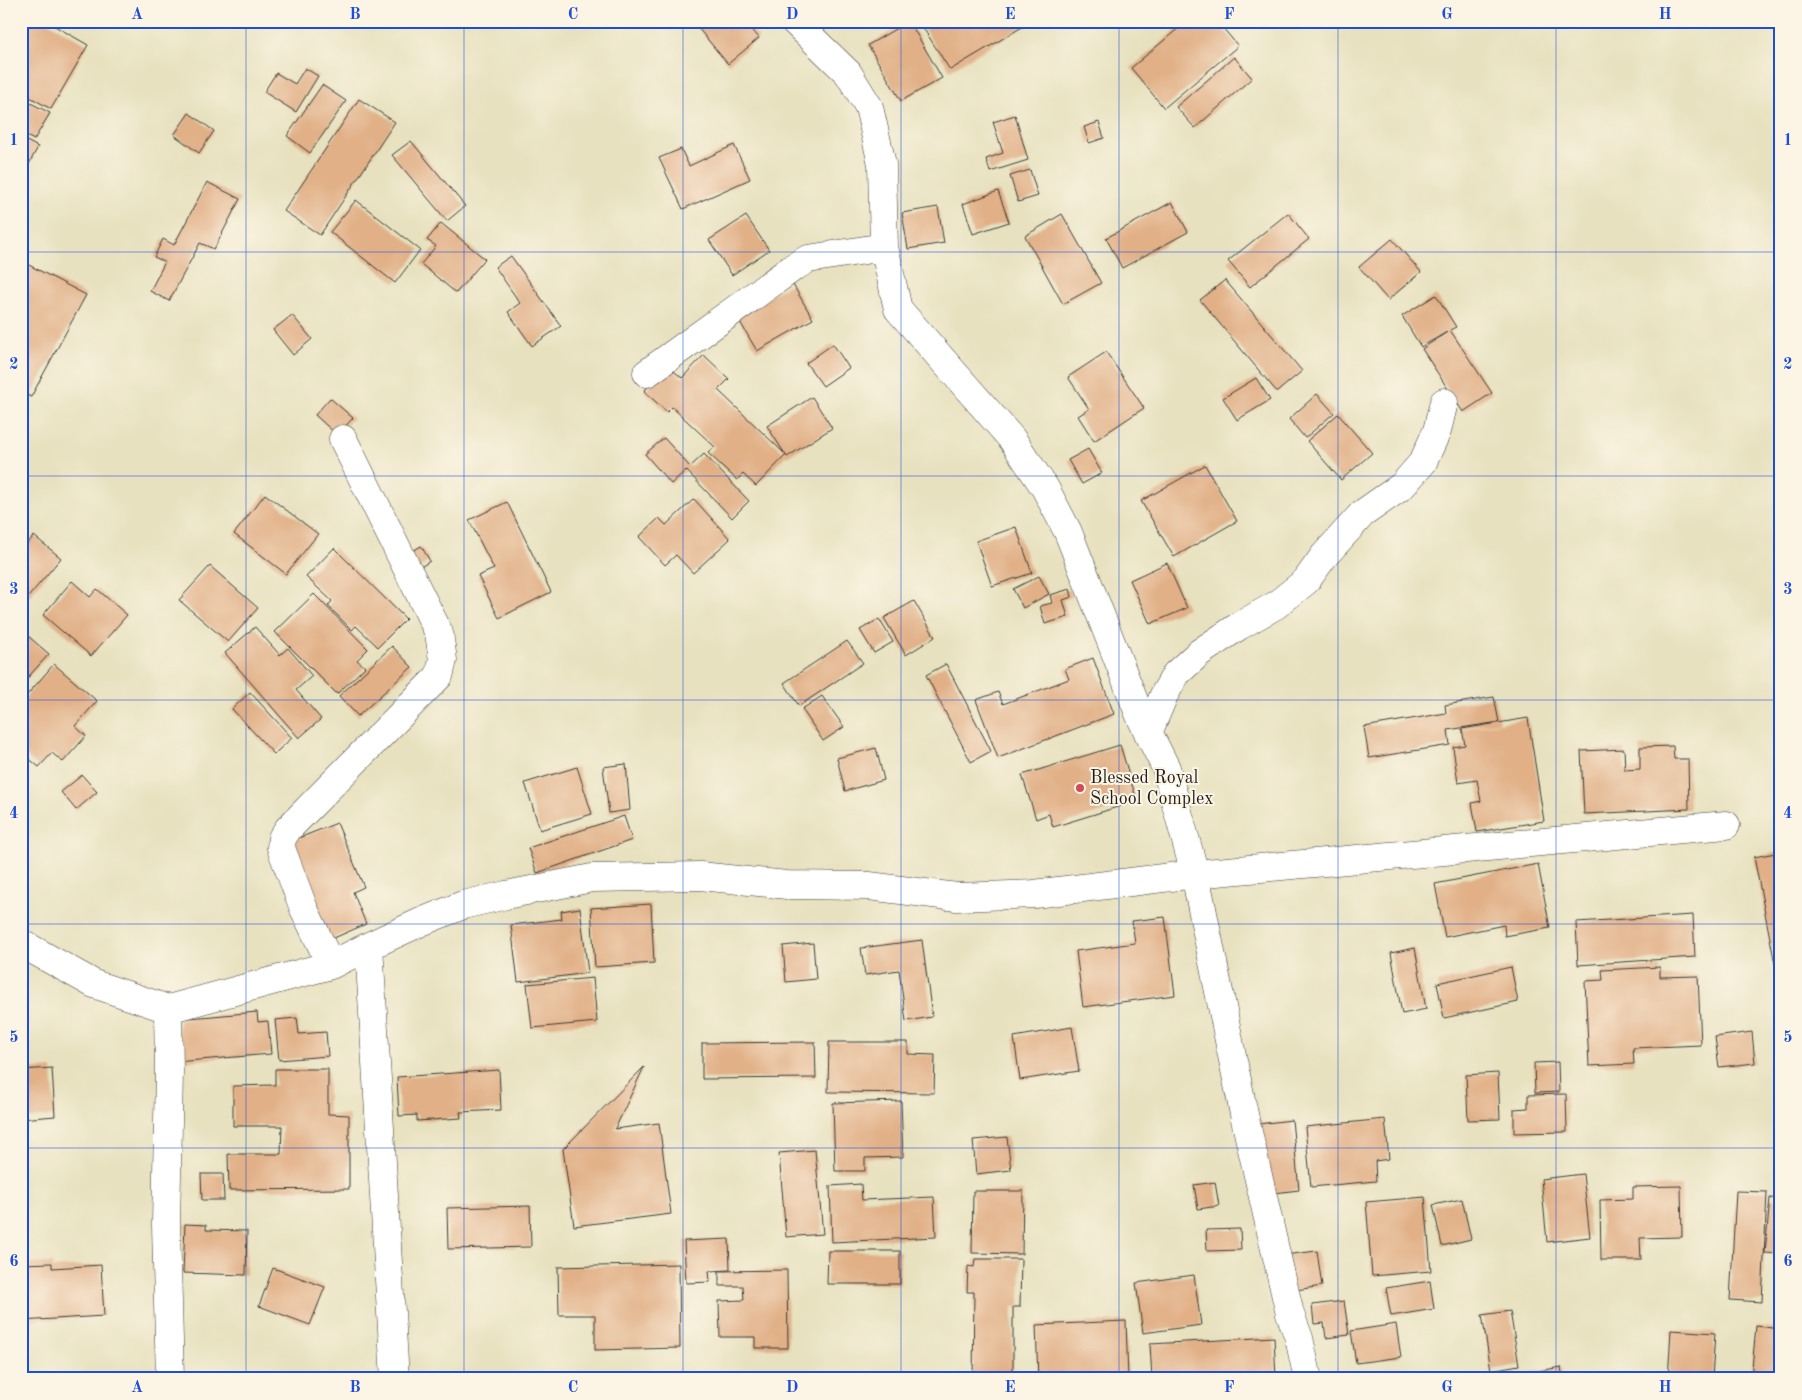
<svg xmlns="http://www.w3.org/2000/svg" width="1802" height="1400" font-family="'Old Standard TT',serif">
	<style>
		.building { fill: #e1b087 }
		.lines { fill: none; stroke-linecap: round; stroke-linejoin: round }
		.minor-casing { stroke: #3a3a34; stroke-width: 29 }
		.minor { stroke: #fff; stroke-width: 28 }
		.grid { fill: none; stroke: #1d4ed8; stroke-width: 1; stroke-opacity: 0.55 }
		.poi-dot { fill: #d1495b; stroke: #fcf5e5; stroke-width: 2 }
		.labels { text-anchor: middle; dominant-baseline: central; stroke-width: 4; stroke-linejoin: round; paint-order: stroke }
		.poi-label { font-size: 18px; fill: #1c1c1c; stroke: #fcf5e5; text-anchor: start }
		.neatline { fill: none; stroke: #1d4ed8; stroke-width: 2 }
		.grid-label { font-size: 16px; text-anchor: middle; font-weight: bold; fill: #1d4ed8 }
	</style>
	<rect width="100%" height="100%" fill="#fcf5e5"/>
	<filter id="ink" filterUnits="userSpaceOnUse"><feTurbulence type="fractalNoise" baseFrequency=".02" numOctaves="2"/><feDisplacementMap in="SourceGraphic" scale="10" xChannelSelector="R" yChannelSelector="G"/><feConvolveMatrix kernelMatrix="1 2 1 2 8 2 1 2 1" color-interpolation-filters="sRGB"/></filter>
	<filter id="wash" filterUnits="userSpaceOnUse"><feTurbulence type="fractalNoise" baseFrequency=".0096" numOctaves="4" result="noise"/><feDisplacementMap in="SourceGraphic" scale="20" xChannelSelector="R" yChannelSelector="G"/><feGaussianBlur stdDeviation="1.12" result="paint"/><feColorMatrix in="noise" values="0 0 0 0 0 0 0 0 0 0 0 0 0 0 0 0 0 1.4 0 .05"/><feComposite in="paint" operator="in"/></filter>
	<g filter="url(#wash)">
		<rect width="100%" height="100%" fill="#e7e1bf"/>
		<g id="blocks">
			<path class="building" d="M29,21h17l42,24 -37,64 -30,-17v-57z
				M707,21h38l14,17 -31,26 -30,-36z
				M909,21l33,57 -41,23 -33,-56z
				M930,21h91l3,5 -74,44 -28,-44z
				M1187,21h30l21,25 -74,62 -33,-40z
				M1234,57l18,21 -57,50 -19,-21z
				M305,68l13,8 -22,36 -32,-20 12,-19 19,11z
				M322,85l24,16 -36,52 -23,-17z
				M21,98l29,15 -16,27 -13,-7z
				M359,99l36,23 -75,113 -36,-24z
				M189,113l25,18 -15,22 -25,-18z
				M1015,115l13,45 -38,12 -4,-13 17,-6 -10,-31z
				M1099,122l5,16 -15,5 -5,-16z
				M21,138l17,9 -17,32z
				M411,141l54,65 -18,15 -55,-66z
				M734,145l16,34 -67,30 -24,-51 22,-9 8,17z
				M1030,170l8,26 -20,6 -8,-26z
				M207,182l33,17 -26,50 -14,-6 -31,58 -19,-10 15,-29 -11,-5 9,-18 11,6z
				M998,191l11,31 -36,12 -10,-30z
				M356,200l64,50 -25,33 -65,-51z
				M1172,202l16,30 -66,36 -16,-30z
				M938,207l6,36 -36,6 -6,-36z
				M1288,213l21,26 -59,48 -22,-26z
				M1062,214l39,69 -38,21 -38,-68z
				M746,216l23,34 -37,25 -23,-35z
				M441,223l44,36 -29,34 -35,-29 15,-18 -9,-6z
				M1392,239l29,33 -33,28 -29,-33z
				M511,256l50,70 -29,20 -24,-34 12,-9 -25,-36z
				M27,264l59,31 -55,102 -10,-5v-102l2,-4 -2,-1v-11z
				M1225,280l77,91 -25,21 -77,-92z
				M792,283l21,36 -56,32 -21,-36z
				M1436,295l20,32 -6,3 42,63 -29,19 -41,-63 25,-17 -26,15 -19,-31z
				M292,315l20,24 -19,16 -20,-25z
				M833,344l16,24 -26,18 -17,-23z
				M1106,352l38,56 -50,33 -16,-25 11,-7 -21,-32z
				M704,355l25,24 -11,11 68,65 -30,31 -13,-12 -6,6 -29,-27 7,-6 -43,-40 -5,5 -23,-21 24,-25 14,12z
				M1256,378l14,22 -33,20 -14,-22z
				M1317,394l17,19 -29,25 -16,-19z
				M812,397l20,31 -45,29 -20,-31z
				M330,398l23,20 -16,17 -22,-20z
				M1338,414l34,39 -31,27 -34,-39z
				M664,438l26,29 14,-13 45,47 -17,17 -46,-48 -15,14 -26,-30z
				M1088,449l14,24 -20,11 -14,-24z
				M1205,465l32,56 -63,36 -33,-56z
				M265,494l53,40 -32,40 -52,-40z
				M694,499l36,40 -37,34 -17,-18 -11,10 -26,-28 20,-19 7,7z
				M507,502l44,90 -52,26 -21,-42 16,-7 -25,-49z
				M1016,527l16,46 -40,13 -16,-45z
				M34,536l27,22 -37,44 -3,-2v-55l3,2z
				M421,546l9,15 -17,11 -10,-15z
				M334,548l72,71 -28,28 -22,-21 -4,4 -24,-24 4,-5 -26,-24z
				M1167,563l20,45 -37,16 -20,-44z
				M210,566l48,42 -30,34 -49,-42z
				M1039,576l10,18 -26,14 -10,-19z
				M72,581l18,16 7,-8 30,26 -36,41 -48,-41z
				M1070,589l2,8 -9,3 5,17 -23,7 -5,-18 12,-3 -2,-8z
				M314,594l54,55 -11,11 8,7 -28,27 -62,-62z
				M914,601l21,36 -29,18 -22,-37z
				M879,619l14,23 -19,11 -14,-23z
				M255,627l25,28 8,-7 24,28 -16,14 25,29 -22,19 -74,-85z
				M21,630l28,24 -28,31z
				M847,641l16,22 -64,43 -15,-23z
				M392,646l20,21 -54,49 -19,-20z
				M1093,658l21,56 -116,44 -22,-58 22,-8 5,12 66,-25 -4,-10z
				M54,664l43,37 -22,25 11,10 -23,26 -11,-9 -13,14 -18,-15v-50z
				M946,664l45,87 -20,11 -45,-87z
				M250,692l42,46 -18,16 -42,-45z
				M822,696l22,31 -21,14 -21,-32z
				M1494,697l5,25 -51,8 2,15 -81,13 -5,-31 82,-14 -1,-8z
				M1528,718l16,103 -67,11 -5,-29 9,-2 -4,-21 -19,3 -5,-36 12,-2 -3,-16z
				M1120,745l17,56 -84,26 -4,-13 -13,5 -14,-44z
				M1673,746l1,13h14l1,50 -105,5 -3,-63 43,-2 1,21 15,-1v-22z
				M876,748l8,32 -39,11 -8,-33z
				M626,764l4,46 -21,3 -6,-46z
				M577,767l15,47 -52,16 -15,-47z
				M82,775l15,17 -21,18 -15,-18z
				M624,816l8,24 -95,33 -9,-25z
				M337,823l27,64 -11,5 13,32 -39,17 -41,-98z
				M1781,852v111l-6,1 -21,-107z
				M1538,864l12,64 -45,8 -1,-11 -59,12 -10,-53z
				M651,904l3,59 -59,4 -4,-59z
				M580,908l8,65 -70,9 -7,-57 51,-6 -1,-8z
				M1693,915l2,42 -117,8 -2,-43z
				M1165,917l10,78 -92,12 -7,-56 59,-8 -3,-22z
				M922,940l10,77 -26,4 -7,-51 -34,5 -4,-27z
				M813,943l3,36 -30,3 -3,-36z
				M1415,948l11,61 -24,5 -11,-61z
				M1511,967l7,35 -74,16 -7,-35z
				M1660,967v10l38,-1 3,69 -68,3 1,16 -45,2 -4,-85 18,-1 -1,-10z
				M593,978l4,44 -65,6 -5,-44z
				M257,1012l1,10 10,-1 3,33 -96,8 4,-43z
				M297,1018l2,16 27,-2 2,24 -49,4 -4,-40z
				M1072,1027l7,44 -59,9 -6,-43z
				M1752,1032l3,31 -36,4 -4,-30z
				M815,1042l1,36 -114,1v-36z
				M829,1042h79v12l27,1 -1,38 -106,-1z
				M1558,1062l1,30 -24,1 -1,-30z
				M644,1067l-29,62 44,-6 12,91 -97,12 -11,-77z
				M52,1068l3,48 -34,3v-49z
				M275,1069h53v45l21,1v74l-120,1 -1,-36h53l1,-28h-49v-40l42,-1z
				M499,1070l2,40 -41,2 1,6 -44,3v-6l-18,1 -2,-39z
				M1498,1073l2,46 -32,1 -2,-45z
				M1566,1094l1,38 -53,1v-24l14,-1v-13z
				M901,1101l2,56 -38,1v13h-30l-2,-68z
				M1385,1119l4,40 -14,2 1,20 -65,6 -6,-60z
				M1292,1120l7,70 -33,4 -8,-70z
				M1007,1137l4,33 -35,4 -3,-34z
				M815,1150l8,84 -37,3 -7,-84z
				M201,1174h22l1,26h-22z
				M1583,1174l7,63 -43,5 -6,-63z
				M1215,1182l4,24 -21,3 -4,-24z
				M861,1184l1,16 72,-3 2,40 -104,5 -2,-56z
				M1681,1186l1,51 -42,1 1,22h-40l-1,-60 33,-1v-12z
				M973,1191h50l-1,63 -50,-1z
				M1736,1191l31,1 -5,110 -32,-2z
				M1425,1197l6,74 -59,5 -6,-74z
				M1770,1198l11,1v55l-16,-1z
				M1462,1199l9,40 -29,7 -9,-41z
				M530,1206l1,41 -83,2 -1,-41z
				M185,1224l21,1v5l41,1 -1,44 -63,-2z
				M1240,1229l1,21 -34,1 -1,-21z
				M729,1239l1,31 -21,1 1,11 -24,1 -2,-42z
				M828,1251h72v33h-73z
				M1317,1251l5,35 -33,5 -5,-36z
				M975,1259h46l-1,48h-7v72h-40l1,-87h-7l1,-26 6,1z
				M52,1263v5l49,-3 3,51 -83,5v-57z
				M679,1264l1,84 -85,2v-35h-36l-1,-48z
				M273,1268l52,19 -15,38 -51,-19z
				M787,1270l1,78h-33v-11h-35l-1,-36 25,-1 -1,-14h-24v-15z
				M1194,1275l7,50 -58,8 -7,-50z
				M1430,1281l4,28 -43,7 -5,-28z
				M1344,1301l5,34 -23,3 -2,-15 -10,1 -2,-19z
				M1510,1311l9,54 -28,5 -9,-55z
				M1126,1321l2,58h-90l-2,-54z
				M1396,1324l5,33 -45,6 -5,-32z
				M1756,1326l25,3v45l-12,-1 -1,6h-17z
				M1671,1330l44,3 -3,46h-44z
				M1274,1337l2,42h-124l-2,-35z
				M1561,1367l2,12h-44l-1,-4z
				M915,1377h25v2h-25z"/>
		</g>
	</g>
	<g filter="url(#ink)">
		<use href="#blocks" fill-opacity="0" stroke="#3a3a34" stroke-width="1"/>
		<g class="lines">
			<defs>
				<path id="minor" d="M794,21l54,52 21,34 13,57 2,83 14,62 114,130 33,49 23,44 72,184 26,52 29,106 531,-49
					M647,373l147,-106 14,-8 76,-12
					M1148,733l16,-38 12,-21 23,-21 40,-27 37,-21 30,-24 18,-25 38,-42 40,-28 21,-24 14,-31 7,-29
					M21,943l73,41 74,25 163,-44 38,-19
					M331,965l-27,-56 -23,-61 1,-10 6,-9 151,-153 4,-16 -4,-27 -96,-194
					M168,1009l1,62 -3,154 4,154
					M395,1379l-26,-433 52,-24 42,-17 43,-10 86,-17 108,-2 87,9 82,1 88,11 77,-3 161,-20 50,245 45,195 9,24 9,41"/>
			</defs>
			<use href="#minor" class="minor-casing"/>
			<use href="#minor" class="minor"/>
		</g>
	</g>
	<path class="grid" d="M246,21v1358M464,21v1358M683,21v1358M901,21v1358M1119,21v1358M1338,21v1358M1556,21v1358M21,252h1760M21,476h1760M21,700h1760M21,924h1760M21,1148h1760"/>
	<circle class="poi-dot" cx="1080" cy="788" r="5"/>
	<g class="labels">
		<g class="poi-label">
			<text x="1090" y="778">Blessed Royal<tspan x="1090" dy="21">School Complex</tspan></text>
		</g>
	</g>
	<rect width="1802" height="1400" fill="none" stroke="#fcf5e5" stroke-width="55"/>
	<rect x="28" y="28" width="1746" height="1344" class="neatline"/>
	<g class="grid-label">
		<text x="137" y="19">A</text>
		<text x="355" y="19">B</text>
		<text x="573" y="19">C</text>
		<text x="792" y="19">D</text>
		<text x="1010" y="19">E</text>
		<text x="1229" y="19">F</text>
		<text x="1447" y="19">G</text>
		<text x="1665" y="19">H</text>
		<text x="14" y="145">1</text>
		<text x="1788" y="145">1</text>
		<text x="14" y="369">2</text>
		<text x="1788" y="369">2</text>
		<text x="14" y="594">3</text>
		<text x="1788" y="594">3</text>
		<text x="14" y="818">4</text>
		<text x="1788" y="818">4</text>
		<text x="14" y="1042">5</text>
		<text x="1788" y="1042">5</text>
		<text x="14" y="1266">6</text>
		<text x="1788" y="1266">6</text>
		<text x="137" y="1392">A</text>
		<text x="355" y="1392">B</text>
		<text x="573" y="1392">C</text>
		<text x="792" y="1392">D</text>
		<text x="1010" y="1392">E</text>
		<text x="1229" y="1392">F</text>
		<text x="1447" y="1392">G</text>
		<text x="1665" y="1392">H</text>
	</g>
</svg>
